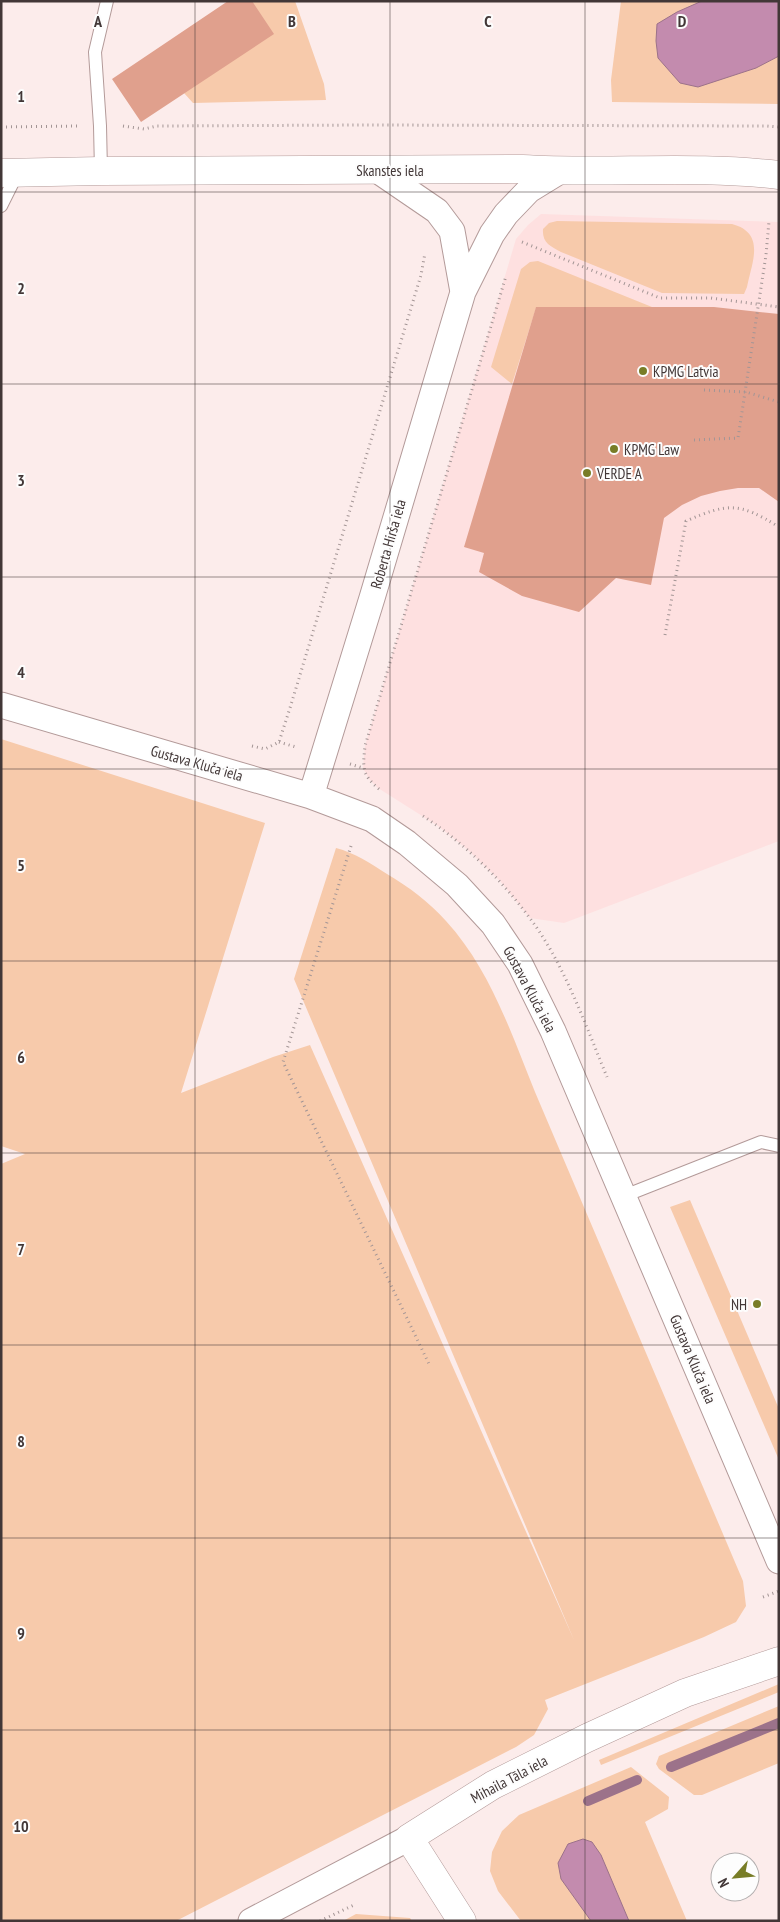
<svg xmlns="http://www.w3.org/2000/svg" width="780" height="1922" font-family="'PT Sans Narrow',sans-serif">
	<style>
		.built { fill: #fee0e0 }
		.green { fill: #f7caab }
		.water { fill: #c38bae; stroke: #9c728a }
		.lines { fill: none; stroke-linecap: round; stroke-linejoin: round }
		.stream { stroke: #9c728a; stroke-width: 10 }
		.building { fill: #e0a08d }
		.service-casing { stroke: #b39a99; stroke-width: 14 }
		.minor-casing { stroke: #b39a99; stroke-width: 27 }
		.tertiary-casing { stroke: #b39a99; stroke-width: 29 }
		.secondary-casing { stroke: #b39a99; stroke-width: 29 }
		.path { stroke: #a39595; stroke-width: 3; stroke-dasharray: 1 4; stroke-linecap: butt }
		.service { stroke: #fff; stroke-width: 12 }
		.minor { stroke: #fff; stroke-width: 25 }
		.tertiary { stroke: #fff; stroke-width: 28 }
		.secondary { stroke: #fff; stroke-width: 28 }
		.grid { fill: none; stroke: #423737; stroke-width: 1; stroke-opacity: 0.55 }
		.poi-dot { fill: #787d27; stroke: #fdfdfd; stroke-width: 2 }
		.labels { text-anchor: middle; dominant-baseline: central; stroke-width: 4; stroke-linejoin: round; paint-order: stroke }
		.street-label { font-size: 15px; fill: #423737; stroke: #fdfdfd }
		.poi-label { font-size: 15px; fill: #423737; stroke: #fdfdfd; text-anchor: start }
		.grid-label { font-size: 16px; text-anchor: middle; font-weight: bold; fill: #423737; stroke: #fdfdfd; stroke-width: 4; stroke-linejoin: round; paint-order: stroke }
	</style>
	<rect width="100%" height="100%" fill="#fceceb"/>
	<path class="built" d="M541,214l238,8v619l-215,82 -34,-5 -30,-37 -33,-32 -29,-23 -60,-38 -9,-9 -6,-11 2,-22 151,-507 12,-14z"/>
	<path class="green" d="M252,1h43l29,83 2,16 -133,3 -9,-10z
		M621,1h158v103l-167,-2 -1,-22z
		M557,221l175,3c34,9 20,38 15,63l-3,7 -82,-1 -101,-41c-11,-6 -19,-9 -18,-23l6,-6z
		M538,261l114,46 -116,1 -24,76 -21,-17 30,-98 9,-7z
		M1,739l264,84 -84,270 92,-36 37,-12 264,595 -280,-661 42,-131c19,5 34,15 51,26 22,13 42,28 59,47 44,48 65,112 89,171l208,489 3,25 -10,16 -32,15 -159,63 3,9 -14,26 -18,12 -340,174h-175v-757l24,-10 -24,-8z
		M690,1200l89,209v51l-109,-253z
		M779,1684v8l-178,73 -2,-5z
		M779,1706v57l-77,32h-8l-35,-26 -3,-5 3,-8z
		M631,1767l38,30 -1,12 -23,13 42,99h-166l-23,-30 -8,-20 2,-19 10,-21 17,-16z
		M356,1914l54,4 2,3h-69z"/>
	<path class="water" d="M702,1h77v55l-23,12 -58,19 -18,-4 -22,-25 -2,-17 1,-17 20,-12z
		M583,1839l9,3 9,13 28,66h-38l-30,-42 -3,-16 10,-19z"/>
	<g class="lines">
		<path class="stream" d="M671,1767l108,-44
			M588,1801l49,-21"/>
	</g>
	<path class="building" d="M228,1h24l22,33 -133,88 -29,-43z
		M536,307h178l65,7v188l-20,-14h-21l-18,3 -19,5 -19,9 -18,13 -13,67 -35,-7 -37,34 -57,-16 -43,-24 5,-19 -20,-6z"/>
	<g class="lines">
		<defs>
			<path id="service" d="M101,171l-1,-45 -5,-74 12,-51
				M1,206l16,-32
				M624,1196l137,-54 18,4"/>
			<path id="minor" d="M377,170l60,41 15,20 11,61
				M1,705l310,91 61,23 35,24 50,42 36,39 27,40 33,67 226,530
				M311,796l61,-198 91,-306 29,-58 14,-20 23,-24 31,-19
				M251,1921l158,-83"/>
			<path id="tertiary" d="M462,1921l-53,-83 84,-53 94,-47 98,-45 94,-32"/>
			<path id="secondary" d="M1,173l100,-2 421,-2c86,5 171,-4 257,6"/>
		</defs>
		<use href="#service" class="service-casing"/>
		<use href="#minor" class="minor-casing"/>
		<use href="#tertiary" class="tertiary-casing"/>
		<use href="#secondary" class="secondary-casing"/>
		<path class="path" d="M123,126l21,3 13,-3 208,-1 401,1 13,1
			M1,127l78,-1
			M522,242l138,56h51l68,9
			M704,390l42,2 33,10
			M694,440l44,-2 28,-183 3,-34
			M665,635l21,-114c42,-18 53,-19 93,6
			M279,742l17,5
			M252,746l13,3 14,-7 11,-34 131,-433 4,-22
			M350,764l13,4
			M379,789c-18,-15 -16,-22 -14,-43l141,-470
			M423,816c41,27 77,62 106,101 35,46 56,107 78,160
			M351,846l-68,216 147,304
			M763,1597l16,-6
			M320,1921l34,-16"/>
		<use href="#service" class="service"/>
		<use href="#minor" class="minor"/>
		<use href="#tertiary" class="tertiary"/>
		<use href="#secondary" class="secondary"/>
	</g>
	<path class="grid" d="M195,1v1920M390,1v1920M585,1v1920M1,192h778M1,384h778M1,577h778M1,769h778M1,961h778M1,1153h778M1,1345h778M1,1538h778M1,1730h778"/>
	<g class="poi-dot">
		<circle cx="643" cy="371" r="5"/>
		<circle cx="614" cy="449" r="5"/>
		<circle cx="587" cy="473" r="5"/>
		<circle cx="757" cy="1304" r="5"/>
	</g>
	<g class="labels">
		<g class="street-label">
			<text x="390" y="170">Skanstes iela</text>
			<text transform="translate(388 544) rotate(-74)">Roberta Hirša iela</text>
			<text transform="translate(197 763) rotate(16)">Gustava Kluča iela</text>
			<text transform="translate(530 989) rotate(62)">Gustava Kluča iela</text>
			<text transform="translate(693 1359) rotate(67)">Gustava Kluča iela</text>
			<text transform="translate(509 1779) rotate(-28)">Mihaila Tāla iela</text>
		</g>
		<g class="poi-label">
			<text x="653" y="371">KPMG Latvia</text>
			<text x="624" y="449">KPMG Law</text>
			<text x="597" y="473">VERDE A</text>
			<text x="747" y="1304" text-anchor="end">NH</text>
		</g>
	</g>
	<g class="grid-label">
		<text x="98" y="27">A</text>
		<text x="292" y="27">B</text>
		<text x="488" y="27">C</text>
		<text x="682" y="27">D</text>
		<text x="21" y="102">1</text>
		<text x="21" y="294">2</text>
		<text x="21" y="486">3</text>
		<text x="21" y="678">4</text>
		<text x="21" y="871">5</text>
		<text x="21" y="1063">6</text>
		<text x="21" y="1255">7</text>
		<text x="21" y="1447">8</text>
		<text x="21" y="1639">9</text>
		<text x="21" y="1832">10</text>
	</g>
	<rect width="780" height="1922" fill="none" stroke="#423737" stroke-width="5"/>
	<g transform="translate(735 1877) rotate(243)"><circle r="24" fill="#fdfdfd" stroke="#b2aeae"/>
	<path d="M0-4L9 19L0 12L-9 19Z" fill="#787d27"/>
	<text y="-8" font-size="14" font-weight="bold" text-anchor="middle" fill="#423737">N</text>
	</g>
</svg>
